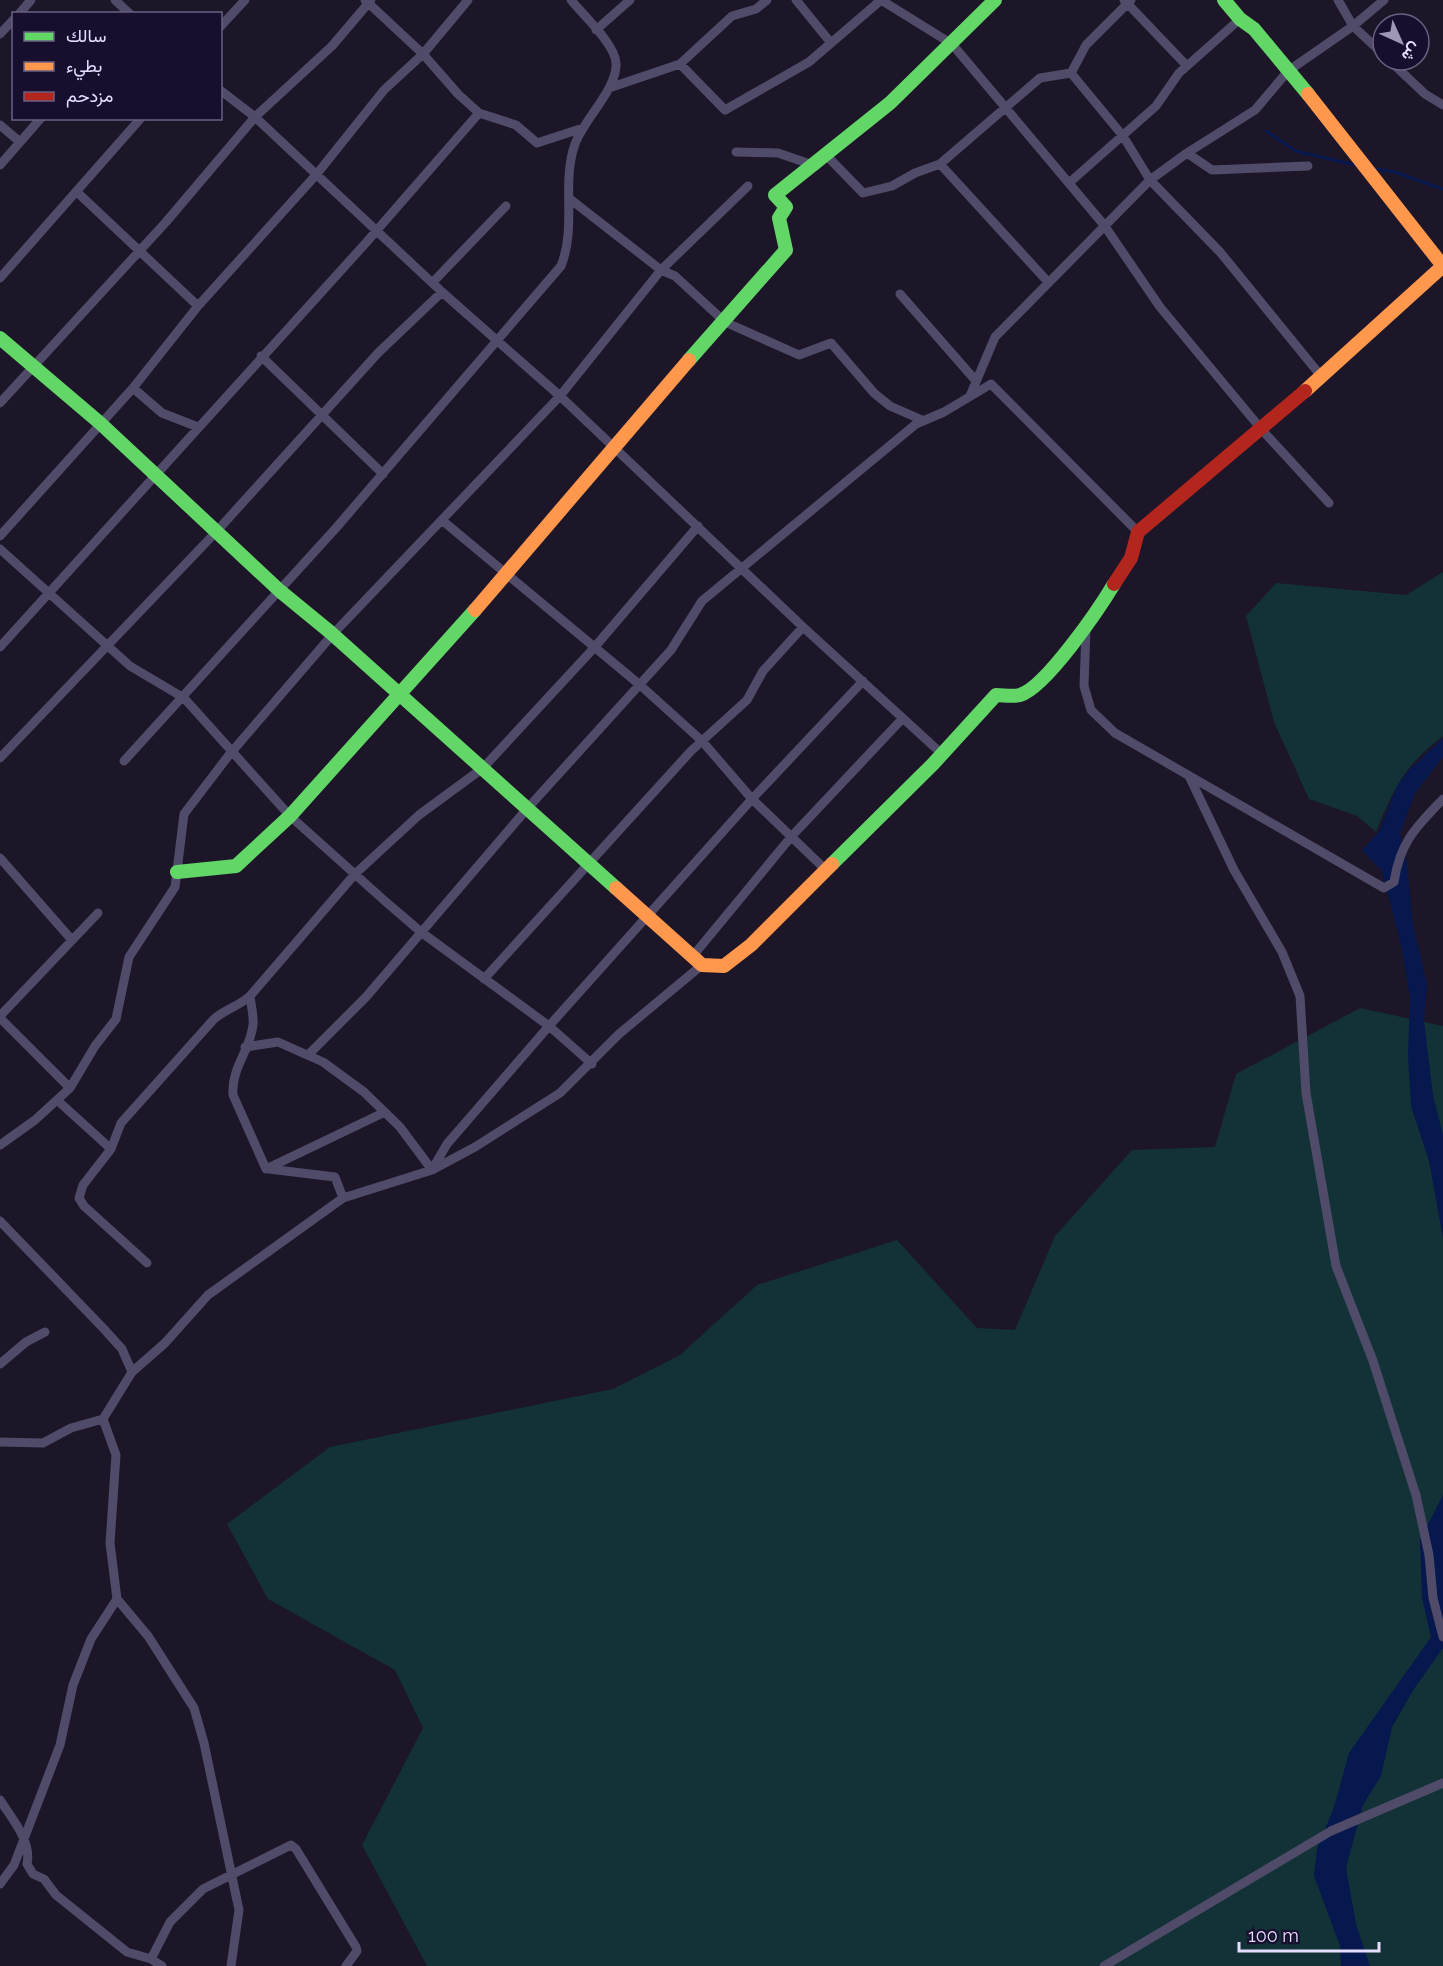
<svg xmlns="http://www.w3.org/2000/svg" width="1443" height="1966" font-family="Raleway,Vazirmatn,sans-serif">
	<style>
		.green { fill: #123238 }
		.water { fill: #07184e }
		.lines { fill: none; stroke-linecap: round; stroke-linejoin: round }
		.stream { stroke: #07184e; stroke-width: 3 }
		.street { stroke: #504b69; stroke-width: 9 }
		.fast { stroke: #63d668; stroke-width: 14 }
		.slow { stroke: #ff974d; stroke-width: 14 }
		.jam { stroke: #b3261e; stroke-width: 14 }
	</style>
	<rect width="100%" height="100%" fill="#1c1628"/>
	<path class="green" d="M1443,572v164c-39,30 -49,52 -67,96l-19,-16 -48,-17 -35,-77 -28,-106 30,-33 130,12z
		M1360,1008l83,18v940h-1016l-65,-121 61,-117 -28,-58 -127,-71 -41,-75 103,-77 283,-58 67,-34 77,-70 140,-45 80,88 38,2 40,-94 77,-86 83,-3 21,-73z"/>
	<path class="water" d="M1443,738v19l-28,36 -15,40 7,31 6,61 14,59 -3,37 9,74 10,40v103l-14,-77 -18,-55 -3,-50 2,-59 -9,-52 -19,-74 -20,-21 17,-18 18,-46 13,-17z
		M1443,1495v153l-29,41 -22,38 -11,49 -18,29 -17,63 10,56 14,42h-29l-1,-20 -26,-70 3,-27 17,-42 15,-54 82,-116 -9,-39 -2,-58z"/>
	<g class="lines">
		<path class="stream" d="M1266,131l30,20 59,14
			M1371,168l24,4 48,17"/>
		<path class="street" d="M115,0l15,14
			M365,0l58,54 35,40 21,19 37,12 21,18 46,-15
			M796,0l35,43
			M881,0l71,44 152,181 56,82 102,123 67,73
			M1124,0l63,66
			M1338,0l15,26 30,28
			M19,14l12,-14
			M220,27l25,-27
			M596,30l34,-30
			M0,34l14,-15
			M1389,60l36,34 18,11
			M680,64l52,-48 24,-7 11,-9
			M1071,73l52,63 27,44 70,72 101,124
			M609,88l71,-24 45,46 84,-48 72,-62
			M220,90l35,27 187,175 118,104 243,231 139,127
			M0,125l20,17
			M736,152l42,1 38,13
			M1187,153l25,17 96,-4
			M828,157l35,36 29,-7 23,-13 25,-9 100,-86 31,-5 15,-28 45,-45
			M940,164l108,118
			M0,165l41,-47
			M1069,183l87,-77 23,-33 61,-54
			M78,193l120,113
			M570,199l91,71 14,6 50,46 74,33 32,-12 43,50 16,13 32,14
			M0,278l141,-160
			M433,282l73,-76
			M900,294l76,87
			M261,356l122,118
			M133,388l29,25 36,14
			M970,396l25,-59 155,-157 37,-27 68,-43 33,-39 65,-45 31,-26
			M0,403l166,-181 89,-105 77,-71 39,-46
			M443,521l197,164 62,56 50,58 75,72
			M0,536l133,-148 65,-82 118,-131 68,-85 39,-36 45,-54
			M0,549l130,117 54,32 106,118 96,86 35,30 128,94 43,38
			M1086,629l-2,57 7,24 24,23 269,155 10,-6c6,-40 22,-55 49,-83
			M0,647l364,-402 115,-132
			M0,758l216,-226 162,-179 64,-61
			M124,761l212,-233 225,-262c16,-40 0,-83 14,-122 9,-25 43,-56 41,-81 -1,-19 -33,-48 -45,-63
			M1189,776l45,94 48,82 18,44 6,97 30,173 37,95 43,134 13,60 4,43 10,39
			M0,858l71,81
			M692,957l99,-120 112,-119
			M484,979l207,-228 56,-51 16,-29 40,-44
			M0,1016l98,-103
			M0,1018l70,70
			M245,1047l33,-5 45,20 41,30 36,35 32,43
			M308,1055l58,-58 160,-187 145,-160 31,-49 214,-177 28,-12 47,-28 147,148
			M57,1100l54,49
			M0,1145l35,-25 35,-32 25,-42 21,-27 13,-62 46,-70 9,-73 45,-59 104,-121 227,-238 101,-126 87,-84
			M433,1168l14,-24 102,-118 203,-227 111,-118
			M266,1169l-33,-74c-2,-27 17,-44 20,-70 1,-9 -2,-20 -3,-29l105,-122 64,-59 64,-47 110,-119 105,-123
			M266,1169l119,-57
			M269,1169l66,8 8,21
			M0,1221l104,108 18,20 10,23
			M147,1263l-63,-57 -5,-8 4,-13 28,-36 10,-26 93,-104c12,-10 25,-13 36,-23
			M0,1364l26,-22 19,-10
			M103,1419l13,36 -6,88 7,56 31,37 46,72 10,35 35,167 -8,56
			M0,1442l43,1 28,-15 32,-9 29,-47 33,-29 43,-48 135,-97 89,-28 43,-23 85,-54 59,-59 83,-69
			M0,1800c12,19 32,41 27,64l6,10 11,5 12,16 71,57 24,7 11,7
			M0,1884l14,-19 46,-120 13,-60 18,-46 26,-40
			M151,1959l19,-37 33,-33 88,-44 5,4 60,98 1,4 -11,15
			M1104,1966l227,-135 112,-48"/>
		<path class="fast" d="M1224,0l16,19 14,10 54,65
			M0,338l100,85 180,168 50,41 286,256
			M689,360l97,-110 -7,-32 7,-11 -11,-12 115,-92 105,-103
			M832,864l101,-100 63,-69c7,0 17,2 24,0 26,-8 79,-86 94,-111
			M177,872l59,-6 54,-50 185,-206"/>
		<path class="slow" d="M1305,391l138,-125 -135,-172
			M475,610l214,-250
			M616,888l86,77 22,1 27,-21 81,-81"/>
		<path class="jam" d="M1114,584l17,-26 7,-26 167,-141"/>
	</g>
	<rect x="12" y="12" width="210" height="108" fill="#180f2f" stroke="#6a6182" stroke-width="1.5"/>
	<rect x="24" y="32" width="30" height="9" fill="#63d668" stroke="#6a6182" stroke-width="1.5"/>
	<text x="66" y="42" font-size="18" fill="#e5ddff">سالك</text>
	<rect x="24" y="62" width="30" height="9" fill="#ff974d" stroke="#6a6182" stroke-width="1.5"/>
	<text x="66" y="72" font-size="18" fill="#e5ddff">بطيء</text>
	<rect x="24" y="92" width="30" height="9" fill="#b3261e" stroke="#6a6182" stroke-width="1.5"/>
	<text x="66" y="102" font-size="18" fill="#e5ddff">مزدحم</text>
	<g transform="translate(1401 42) rotate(135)"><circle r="28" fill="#180f2f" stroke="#6a6182" stroke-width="1.5"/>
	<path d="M0-4.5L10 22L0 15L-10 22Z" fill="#9f97b4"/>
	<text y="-9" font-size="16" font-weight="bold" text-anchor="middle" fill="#e5ddff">ش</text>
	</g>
	<path d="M1239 1942v9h140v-9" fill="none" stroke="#e5ddff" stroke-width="3"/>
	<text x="1248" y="1942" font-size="18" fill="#e5ddff" stroke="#180f2f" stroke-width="4.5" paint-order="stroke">100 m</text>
</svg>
